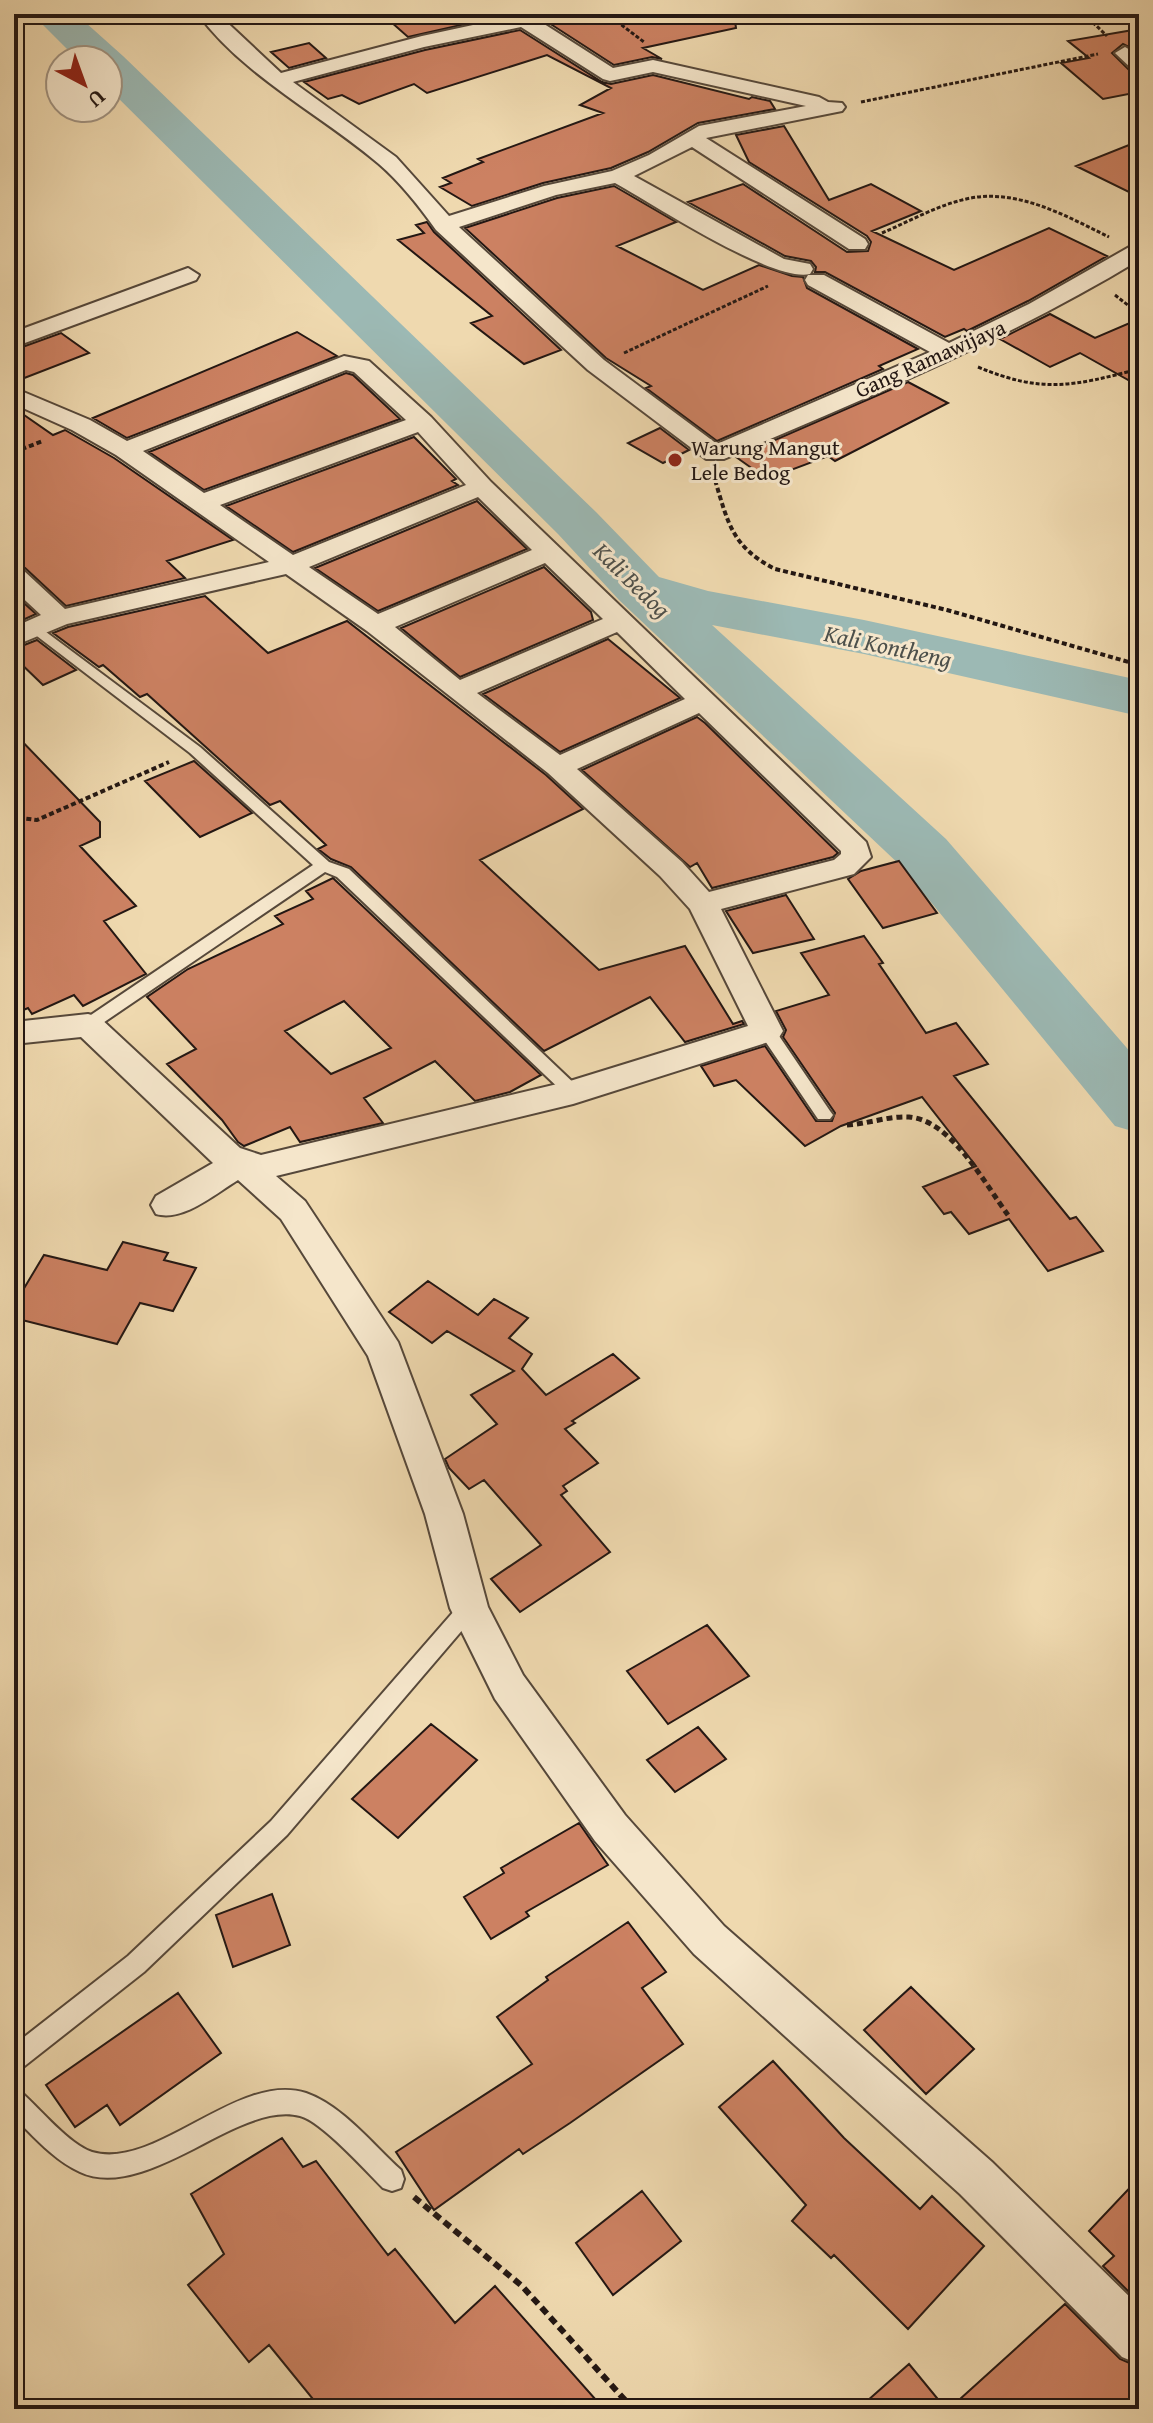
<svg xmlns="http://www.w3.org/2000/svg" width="1153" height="2423" font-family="'Gentium Book Plus',serif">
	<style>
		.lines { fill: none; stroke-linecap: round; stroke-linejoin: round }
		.river { fill: #9cb9b4; fill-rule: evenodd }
		.building { fill: #cc8162; stroke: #231713; stroke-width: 2; fill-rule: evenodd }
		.lane-casing { stroke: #56483a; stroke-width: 4 }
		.street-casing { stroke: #56483a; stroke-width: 4 }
		.path-far3 { stroke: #231713; stroke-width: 3; stroke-dasharray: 4 2; stroke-linecap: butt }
		.path-far2 { stroke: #231713; stroke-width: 4; stroke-dasharray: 5 3; stroke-linecap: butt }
		.path-far1 { stroke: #231713; stroke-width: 5; stroke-dasharray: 6 4; stroke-linecap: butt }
		.path { stroke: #231713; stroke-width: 6; stroke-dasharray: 8 5; stroke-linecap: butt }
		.lane { fill: #f5e6cb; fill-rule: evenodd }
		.street { fill: #f5e6cb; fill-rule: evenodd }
		.poi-dot { fill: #8f2418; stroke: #f5e6cb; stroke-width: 3 }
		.labels { text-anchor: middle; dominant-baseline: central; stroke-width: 6; stroke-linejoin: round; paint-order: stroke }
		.far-street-label { font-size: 22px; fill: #231713; stroke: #f5e6cb }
		.far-poi-label { font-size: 22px; fill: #231713; stroke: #f5e6cb; text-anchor: start }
		.far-water-label { font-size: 24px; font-style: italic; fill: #4d504b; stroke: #f5e6cb }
	</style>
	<rect width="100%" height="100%" fill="#efd9af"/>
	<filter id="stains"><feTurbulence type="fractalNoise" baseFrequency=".0025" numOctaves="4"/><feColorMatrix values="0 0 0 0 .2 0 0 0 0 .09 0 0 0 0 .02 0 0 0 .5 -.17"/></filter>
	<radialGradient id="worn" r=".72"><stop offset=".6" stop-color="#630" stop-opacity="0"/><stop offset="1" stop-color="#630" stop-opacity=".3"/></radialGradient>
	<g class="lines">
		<path class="river" d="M32,14h44l47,42 473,456 63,65 49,14 156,29 275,60v36l-275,-62 -152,-29 234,214 193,223v71l-24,-7 -213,-259 -283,-267 -61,-66 -450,-446v-28h-30z"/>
	</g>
	<path class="building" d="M382,14h128l-102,23z
		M555,14h179l2,14 -93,20 19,11 -10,-2 -38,8 -65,-42 4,-1z
		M1139,29v23l-16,-8 -11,9 18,18 9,3v18l-36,7 -42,-36 28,-5 -21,-17z
		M520,30l82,52 9,2 42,-9 96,24 3,-2 18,4 5,8 -77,14 -50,29 -37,16 -68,15 -71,23 -32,-19 11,-4 -8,-5 40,-16 -5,-3 125,-46 -23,-8 31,-17 -64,-33 -120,38 -13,-9 -55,20 -17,-9 -14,4 -24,-17 121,-32z
		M309,43l17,15 -37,10 -18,-16z
		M784,126l45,74 42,-16 50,27 -49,20 82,39 95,-42 58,28 -79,45 -61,30 -3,-2 -19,8 -120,-65h-10l1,-5 -5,-6 -26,-5 -97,-54 55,-18 104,68 21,-1 3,-9 -4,-6 -118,-74 -13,-27z
		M1139,141v56l-63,-31z
		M614,186l62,36 -59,24 86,44 56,-25 33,11 11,1 4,11 111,61 -39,17 4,3 -166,72 -71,-53 5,-2 -45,-28 -141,-130 92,-30z
		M427,222l7,10 127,118 -37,14 -53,-41 21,-7 -94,-76 26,-7 -8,-8z
		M1050,314l45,24 44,-19v67l-59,-33 -30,14 -50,-28z
		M297,332l40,24 -210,82 -34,-20z
		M61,333l28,20 -75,29v-32z
		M346,373l7,2 47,44 -196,71 -55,-38z
		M908,382l40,21 -113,58 -7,-5 -61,23 -31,-22z
		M14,408l39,27 12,-5 49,28 119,82 -66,21 18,17 -119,28 -41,-38 -11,-3z
		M660,428l29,22 -26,13 -35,-20z
		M414,437l42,42 -4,2 6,4 -165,67 -67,-46z
		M477,501l50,48 -149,62 -63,-43z
		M544,567l47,45 2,8 -133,57 -59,-49z
		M14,594l22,20 -22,10z
		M205,596l63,57 79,-32 199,154 37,34 -103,51 119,110 86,-24 48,78 9,-3 2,3 -59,18 -35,-45 -106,54 -193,-184 -20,-8 -13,-10 8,-4 -46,-44 -10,4 -123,-111 -7,3 -37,-32 -4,2 -46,-34 15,-6z
		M608,639l72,59 -120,54 -77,-58z
		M37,640l39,30 -33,15 -29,-28v-8z
		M697,717l8,6 133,130 -5,4 -121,31 -15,-25 -7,4 -108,-97z
		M14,733l86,89v15l-20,9 56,60 -32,15 42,53 -63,32 -9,-11 -42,19 -4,-6 -14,6z
		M194,761l58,52 -52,24 -55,-56z
		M899,861l38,52 -54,15 -35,-49 13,-8z
		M333,878l2,2 206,195 -31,17 -35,9 -40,-40 -71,37 19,25 -83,19 -10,-15 -46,19 -6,-4 -16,-22 -55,-56 29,-15 -49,-52 41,-28 95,-45 -8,-8 38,-17 -7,-8zM344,1001l47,47 -60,26 -46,-43z
		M786,895l28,44 -61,14 -27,-42z
		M864,936l19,27 -4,1 47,69 30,-10 32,41 -34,12 116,143 6,-2 27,34 -55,20 -39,-52 -40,15 -18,-22 -7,2 -21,-27 53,-21 -54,-69 -81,29 -36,20 -69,-66 -22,6 -13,-20 64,-20 51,75h16l3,-8 -52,-76 3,-7 -10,-19 53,-16 -28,-42z
		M123,1242l45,11 -4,7 32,8 -23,43 -33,-8 -23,41 -103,-26v-13l30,-50 63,15z
		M428,1281l50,34 16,-16 34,19 -19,20 23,16 -10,15 24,26 67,-41 26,24 -67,43 3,2 -10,6 33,34 -35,23 4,5 -6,4 49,57 -90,60 -29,-33 50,-34 -57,-65 -15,9 -20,-21 -4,-9 52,-35 -26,-29 43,-24 -67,-40 -15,12 -43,-31z
		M707,1625l42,51 -81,48 -41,-53z
		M431,1724l46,36 -79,78 -46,-39z
		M698,1727l28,32 -51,33 -28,-32z
		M579,1823l29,42 -82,47 3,4 -38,23 -27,-42 40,-24 -3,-5z
		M272,1894l18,51 -57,22 -17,-52z
		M628,1922l38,50 -24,16 41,56 -113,79 -47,31 -4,-5 -85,61 -38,-58 136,-88 -35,-47 51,-37 -2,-3z
		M911,1987l63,62 -48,45 -62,-64z
		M178,1993l43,60 -101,72 -13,-20 -32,22 -29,-42z
		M773,2061l71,77 76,71 12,-13 52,50 -76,83 -74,-74 -3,3 -39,-37 14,-16 -87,-98z
		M282,2138l21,29 13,-6 72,94 7,-6 60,74 40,-37 109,123h-283l-52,-64 -20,17 -61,-77 36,-31 -33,-60z
		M1139,2178v124l-36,-36 11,-10 -25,-25z
		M642,2191l39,50 -68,54 -37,-52z
		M1065,2304l55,55 19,8v42h-190z
		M909,2364l37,45h-88z"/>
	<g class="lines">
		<defs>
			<path id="lane" d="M34,623l166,124 129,115 20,7 230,219 3,4 -3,4h-12l-230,-219 -12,-5 -231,157h-12l-2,-4 2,-4 231,-156 -123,-112 -161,-123v-6z
				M767,1025l6,2 57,84 3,4 -3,4h-12l-57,-84 -2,-4z
				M469,1599l7,3 3,6 -3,6 -189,221 -143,137 -122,96 -8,4v-27l114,-89 143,-135 191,-219z
				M14,2089l8,4c18,16 48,52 70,59 64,19 146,-81 214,-59 37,13 67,52 95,77l3,9 -3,9 -9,3 -9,-3c-17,-17 -62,-67 -83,-72 -20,-5 -42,2 -60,10 -44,18 -112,69 -160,46 -26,-12 -46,-35 -66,-55z"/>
			<path id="street" d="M198,14h20l63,59 141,-37 102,-22h28l-1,6 -10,2 72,46 40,-8 166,37 9,5 14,1 3,4 -3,4 -136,27 159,101 3,5 -3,5h-16l-157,-102 -58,29 150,83 26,5 3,5 -3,5c-37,9 -157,-70 -195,-91l-59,12 -97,32 145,133 113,84 213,-92 -122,-67 -3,-5 3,-5h16l125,68 80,-39 102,-58 8,-2v16c-132,80 -274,138 -415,199h-18l-118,-89 -152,-140c-17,-24 -35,-47 -57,-66 -59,-50 -134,-87 -181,-150zM521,27l82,52 7,2 43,-9 153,34 -107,20 -50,29 -37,16 -68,15 -95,30 -53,-59 -103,-75 131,-35z
				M1125,47l14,8v16l-7,-2 -17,-16z
				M188,268l11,7 -3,5 -182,67v-15z
				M344,356l25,5 62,56 60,65 375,360 5,15 -17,17 -133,35 62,122 -5,8 -205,65 -297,72 29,25 93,141 65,172 25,93 35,68 102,140 99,111 268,236 147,144v58l-17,-7 -162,-163 -266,-240 -99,-113 -100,-142 -45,-91 -25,-94 -57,-158 -87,-137 -43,-39c-23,14 -55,42 -82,34l-5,-9 5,-9 57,-33 -132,-126 -67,7v-22l74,-8 11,3 141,131 21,7 309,-74 178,-55 -58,-117 -30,-33 -112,-103 -181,-142 -81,-57 -219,50 -53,22v-19l27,-12 -27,-25v-22l9,2 42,39 204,-47 -153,-107 -44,-25 -58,-26v-16l76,32 37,21zM346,370l8,2 52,48 -202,73 -61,-42zM418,432l48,53 -173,70 -73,-50zM478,497l54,53 -154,64 -69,-47zM545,563l58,56 -143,61 -65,-53zM617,632l68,67 -125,56 -83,-62zM699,713l142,138v3l-7,6 -125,32 -27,-30 -105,-93z"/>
		</defs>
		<use href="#lane" class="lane-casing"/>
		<use href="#street" class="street-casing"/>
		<path class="path-far3" d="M607,14l37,28
			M1084,14l23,22
			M861,102l237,-48
			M882,233c26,-11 52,-26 80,-33 52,-14 102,15 147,37
			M1115,295l24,19
			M624,353l144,-67
			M978,367c65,27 95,19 161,2"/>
		<path class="path-far2" d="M14,452l29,-11
			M715,480c13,43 17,67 60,89l172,41 192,55
			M14,810l7,8 16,2 132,-58"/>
		<path class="path-far1" d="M847,1125c20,-1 41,-9 62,-8 42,3 76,67 99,98"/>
		<path class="path" d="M414,2197l108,89 111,123"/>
		<use href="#lane" class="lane"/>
		<use href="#street" class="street"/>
	</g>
	<circle class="poi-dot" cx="675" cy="460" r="8"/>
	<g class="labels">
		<g class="far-street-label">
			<text transform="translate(930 358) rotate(-24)">Gang Ramawijaya</text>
		</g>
		<g class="far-poi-label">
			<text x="691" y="447">Warung Mangut<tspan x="691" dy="25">Lele Bedog</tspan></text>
		</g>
		<g class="far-water-label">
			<text transform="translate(632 580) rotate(44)">Kali Bedog</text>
			<text transform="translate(888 646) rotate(12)">Kali Kontheng</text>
		</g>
	</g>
	<rect width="1153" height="2423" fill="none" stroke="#efd9af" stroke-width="48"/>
	<rect x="16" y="16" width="1121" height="2391" fill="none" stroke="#231713" stroke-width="4"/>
	<rect x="24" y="24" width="1105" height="2375" fill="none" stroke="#231713" stroke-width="2"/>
	<g transform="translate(84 84) rotate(139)"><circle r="38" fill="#f5e6cb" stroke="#a19381" stroke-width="2"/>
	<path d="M0-6L14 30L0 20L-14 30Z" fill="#8f2418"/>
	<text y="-12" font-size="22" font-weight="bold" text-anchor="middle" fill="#231713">U</text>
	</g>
	<rect width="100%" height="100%" filter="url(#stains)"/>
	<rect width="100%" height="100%" fill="url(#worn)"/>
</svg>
